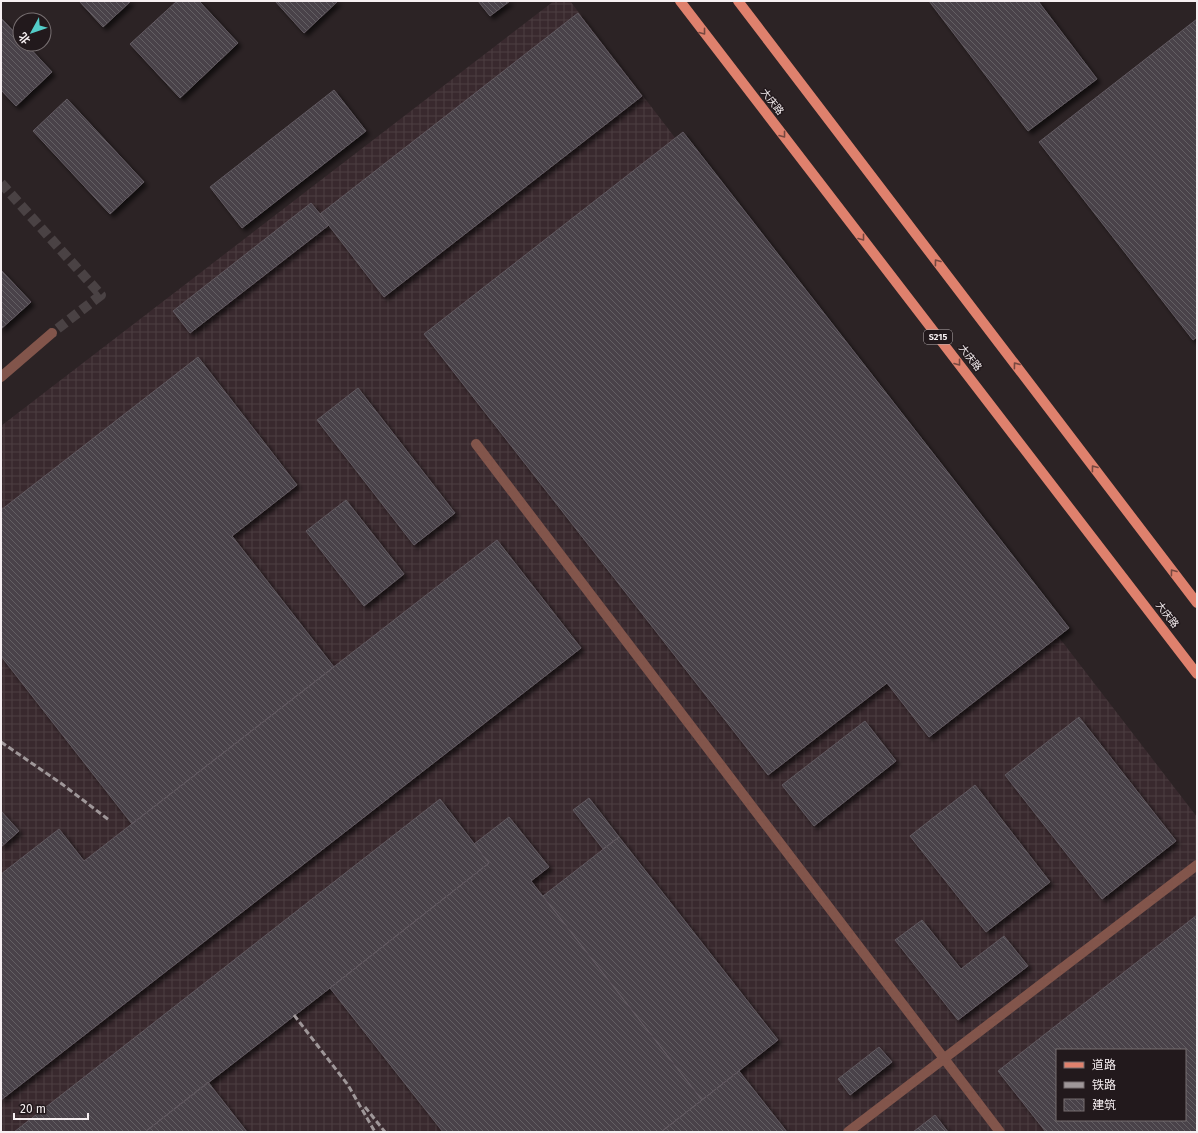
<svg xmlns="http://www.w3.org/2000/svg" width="1198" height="1133" font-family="'Fira Sans','Noto Sans SC',sans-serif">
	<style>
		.industrial { fill: url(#industrial-grid); fill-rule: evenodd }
		.building { fill: url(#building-back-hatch); stroke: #615960; fill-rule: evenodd; filter: url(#shadow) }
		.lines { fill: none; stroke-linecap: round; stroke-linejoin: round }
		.pedestrian-tunnel { stroke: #4a4244; stroke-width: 10; stroke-dasharray: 10 5; stroke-linecap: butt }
		.service { stroke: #82554b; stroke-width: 10 }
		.primary { stroke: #df816d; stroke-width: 10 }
		.rail { stroke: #9f9799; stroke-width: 3; stroke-dasharray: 6 3; stroke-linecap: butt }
		.oneway { stroke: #774840 }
		.labels { text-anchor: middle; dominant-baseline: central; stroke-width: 3; stroke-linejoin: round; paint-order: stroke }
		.shield { fill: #22191c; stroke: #b6afb1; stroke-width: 1 }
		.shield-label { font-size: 9px; font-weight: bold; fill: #f6eff1 }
		.street-label { font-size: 10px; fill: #f6eff1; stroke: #22191c }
	</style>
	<defs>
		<pattern id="industrial-grid" width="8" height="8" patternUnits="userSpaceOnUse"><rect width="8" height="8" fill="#39292e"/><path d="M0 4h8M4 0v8" fill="none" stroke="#4c3e42"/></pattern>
		<pattern id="building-back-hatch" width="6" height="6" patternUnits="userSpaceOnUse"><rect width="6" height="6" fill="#494249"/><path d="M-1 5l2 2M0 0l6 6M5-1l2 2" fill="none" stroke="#645e64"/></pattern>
		<filter id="shadow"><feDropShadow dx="3.5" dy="3.5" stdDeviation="2" flood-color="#0009"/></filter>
	</defs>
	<rect width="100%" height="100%" fill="#2c2325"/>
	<path class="industrial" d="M554,1h16l627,816v315h-1196v-706zM1057,1050h128v70h-128z"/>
	<path class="building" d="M79,1h52l-28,26z
		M177,1h22l39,42 -58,55 -50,-54z
		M275,1h63l-34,32z
		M478,1h32l-20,15z
		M929,1h109l59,78 -69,52z
		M578,13l64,83 -258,201 -64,-83z
		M1,18l19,20v6h6l26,28 -36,34 -15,-16z
		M1197,19v318l-4,3 -154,-198z
		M334,90l32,41 -124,97 -32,-41z
		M67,99l77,83 -34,32 -77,-83z
		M683,132l386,496 -140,109 -42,-54 -119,92 -344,-441z
		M311,203l18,22 -139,108 -17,-22z
		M1,270l30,32 -30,27z
		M198,357l99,128 -65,51 102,131 -202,157 -131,-168v-146z
		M358,388l97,125 -41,32 -97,-125z
		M346,500l58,74 -40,32 -58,-75z
		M497,540l84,108 -580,452v-226l58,-45 25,32z
		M1079,717l97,124 -74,58 -97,-124z
		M865,721l31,40 -82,65 -32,-41z
		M975,785l75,97 -64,50 -76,-96z
		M589,798l30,39 -16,12 -30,-39z
		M440,799l49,64 -159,125 -185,144h-131z
		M1,811l18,20 -18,16z
		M509,817l40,50 -18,14 171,219 -41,32h-218l-113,-144 159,-125 -15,-19z
		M619,837l159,203 -76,60 -159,-204z
		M1197,915v217h-151l-48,-61zM1057,1050h128v70h-128z
		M922,920l39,49 43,-33 24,30 -70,54 -63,-80z
		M879,1047l13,15 -42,33 -12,-16z
		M739,1071l48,61h-126l41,-32z
		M208,1082l39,50h-102z
		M935,1115l13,17h-35z"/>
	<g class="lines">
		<path class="pedestrian-tunnel" d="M1,183l100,112 -49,38"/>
		<path class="service" d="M1,377l51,-44
			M476,444l524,688
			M848,1132l349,-267"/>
		<path class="primary" d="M680,1l517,673
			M738,1l459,602"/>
		<path class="rail" d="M1,742l61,42 47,36
			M294,1015l54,70 27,47
			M365,1107l20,25"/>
	</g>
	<defs><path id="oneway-chevron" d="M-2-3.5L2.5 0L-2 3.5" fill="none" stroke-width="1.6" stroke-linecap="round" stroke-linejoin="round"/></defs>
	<g class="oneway">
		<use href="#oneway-chevron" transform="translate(703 32) rotate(52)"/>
		<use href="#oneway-chevron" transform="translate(783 135) rotate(52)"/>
		<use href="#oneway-chevron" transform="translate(862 238) rotate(52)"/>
		<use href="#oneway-chevron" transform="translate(937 262) rotate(-127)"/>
		<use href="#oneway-chevron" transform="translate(958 363) rotate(52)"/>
		<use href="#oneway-chevron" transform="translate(1016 365) rotate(-127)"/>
		<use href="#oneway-chevron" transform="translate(1094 468) rotate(-127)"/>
		<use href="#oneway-chevron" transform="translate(1173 572) rotate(-127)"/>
	</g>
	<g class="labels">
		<rect class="shield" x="924" y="330" width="28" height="14" rx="3"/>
		<g class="shield-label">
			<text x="938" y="337">S215</text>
		</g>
		<g class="street-label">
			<text transform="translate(772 102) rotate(52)">大庆路</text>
			<text transform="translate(970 358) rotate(52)">大庆路</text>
			<text transform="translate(1167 615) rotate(52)">大庆路</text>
		</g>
	</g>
	<rect width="1198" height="1133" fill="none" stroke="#f6eff1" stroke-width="4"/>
	<rect x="1056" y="1049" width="130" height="72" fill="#22191c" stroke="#776f71"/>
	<rect x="1064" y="1062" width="20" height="6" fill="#df816d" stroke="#776f71"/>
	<text x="1092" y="1069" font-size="12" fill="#f6eff1">道路</text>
	<rect x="1064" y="1082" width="20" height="6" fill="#9f9799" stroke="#776f71"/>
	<text x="1092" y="1089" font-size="12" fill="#f6eff1">铁路</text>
	<rect x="1064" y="1099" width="20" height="12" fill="url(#building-back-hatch)" stroke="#776f71"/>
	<text x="1092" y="1109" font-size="12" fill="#f6eff1">建筑</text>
	<g transform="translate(32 32) rotate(230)"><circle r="19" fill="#22191c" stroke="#776f71"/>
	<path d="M0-3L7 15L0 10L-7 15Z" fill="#53cdc9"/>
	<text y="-6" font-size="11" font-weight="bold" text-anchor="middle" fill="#f6eff1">北</text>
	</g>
	<path d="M14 1113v6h74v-6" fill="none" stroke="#f6eff1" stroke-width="2"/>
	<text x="20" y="1113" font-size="12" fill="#f6eff1" stroke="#22191c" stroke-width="3" paint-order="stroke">20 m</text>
</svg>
